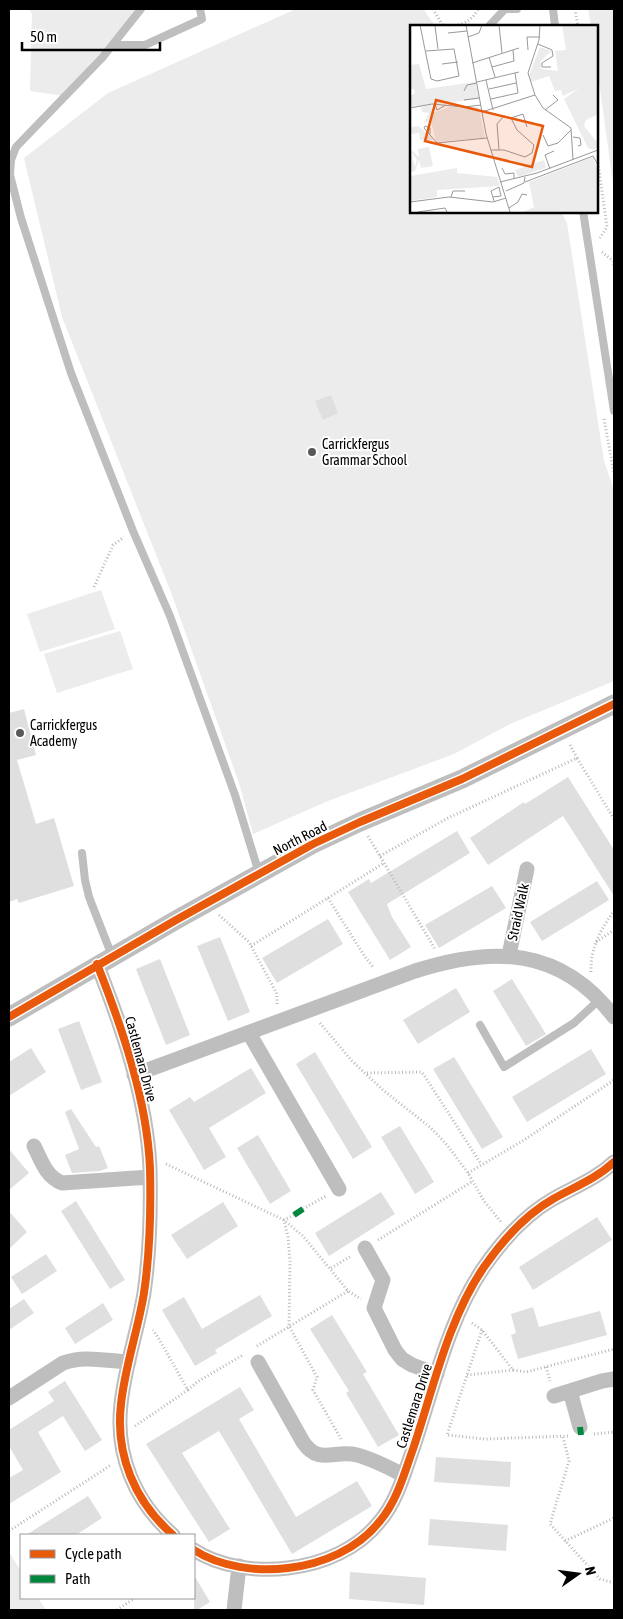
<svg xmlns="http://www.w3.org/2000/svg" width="623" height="1619" font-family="'Asap Condensed',sans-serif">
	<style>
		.green { fill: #ececec }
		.building { fill: #dfdfdf }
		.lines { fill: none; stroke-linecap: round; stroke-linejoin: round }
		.path { stroke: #b9b9b9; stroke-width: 3; stroke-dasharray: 1 2.5; stroke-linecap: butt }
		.service { stroke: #bebebe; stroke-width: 8 }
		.minor { stroke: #bebebe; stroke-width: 15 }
		.tertiary { stroke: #bebebe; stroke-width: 19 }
		.quiet { stroke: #00873e; stroke-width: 6; stroke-dasharray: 12 6; stroke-linecap: butt }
		.cycleway-casing { stroke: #fff; stroke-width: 11 }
		.cycleway { stroke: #e8590c; stroke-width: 8 }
		.poi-dot { fill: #595959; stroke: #fff; stroke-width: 2 }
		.labels { text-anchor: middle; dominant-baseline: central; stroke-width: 4; stroke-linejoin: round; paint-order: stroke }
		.poi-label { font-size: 14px; fill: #000; stroke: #fff; text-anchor: start }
		.street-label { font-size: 14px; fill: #000; stroke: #fff }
		.inset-road { fill: none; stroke: #999; stroke-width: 1 }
		.view { fill: #e8590c; fill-opacity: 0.15; stroke: #e8590c; stroke-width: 2.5 }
		.inset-edge { fill: none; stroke: #000; stroke-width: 2.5 }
	</style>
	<rect width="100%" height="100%" fill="#fff"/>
	<path class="green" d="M29,9h111l-76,87 -34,-5 2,-77z
		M296,9h130l-2,1 11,16h-23v185h149l6,12 37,238 10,29v191l-104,43 -56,30 -126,47 -75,33 -14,-51 -67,-188 -110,-278 -38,-159 84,-65z
		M588,9h26v182l-17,-124v-41h-6z
		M101,590l14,39 -75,23 -13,-38z
		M120,631l13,38 -76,24 -13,-39z
		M9,1552l12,19v27h17l8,12h-37z"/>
	<path class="building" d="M331,395l7,18 -15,7 -8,-19z
		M24,709l12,46 -19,5 19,64 18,-6 20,68 -55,17 -2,-4 -8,3v-189z
		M568,777l46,73v46l-51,-80 -75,49 -18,-27 54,-36 1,2z
		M457,831l13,22 -83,51 5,13 19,30 -21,13 -42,-68 21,-13 2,4z
		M597,881l12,19 -67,41 -12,-19z
		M492,886l14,22 -67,40 -14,-23z
		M328,919l15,25 -66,39 -15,-25z
		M220,937l30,75 -22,9 -31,-75z
		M160,959l30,76 -24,10 -30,-76z
		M512,979l34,55 -20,12 -33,-55z
		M456,988l14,24 -52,32 -15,-24z
		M79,1021l23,61 -21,8 -23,-61z
		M31,1048l15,24 -37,24v-34z
		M591,1049l15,25 -79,48 -15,-25z
		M315,1052l57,95 -19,12 -57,-95z
		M454,1057l49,80 -21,12 -49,-80z
		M251,1068l15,25 -57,35 17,29 -22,13 -35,-60 21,-13 4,5z
		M71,1109l25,38 3,-1 9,22 -8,3 -28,2 -7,-18 14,-6 -14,-37z
		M400,1126l34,56 -19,12 -34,-57z
		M258,1135l33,56 -21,13 -33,-56z
		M9,1149l20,24 -20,17z
		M381,1192l14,22 -66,42 -14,-23z
		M76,1201l49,79 -15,9 -49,-78z
		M223,1202l15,24 -51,33 -16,-24z
		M9,1211l18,21 -18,17z
		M597,1217l15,23 -79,50 -14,-23z
		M46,1254l11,17 -35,23 -11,-17z
		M260,1295l12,21 -57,34 2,3 -22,13 -33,-56 22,-13 18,32z
		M24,1299l10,14 -25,17v-21z
		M103,1303l10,17 -38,24 -10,-16z
		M533,1307l6,20 61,-16 7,24 -89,24 -7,-24 5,-2 -5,-19z
		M332,1315l35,57 -4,2 36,61 -21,12 -32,-54 3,-2 -39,-62z
		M65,1381l37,59 -17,11 -22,-35 -25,16 23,40 -52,32v-26l14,-8 -14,-24v-16l45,-29 -6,-9z
		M240,1387l14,23 -15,9 57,98 61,-36 15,25 -80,48 -73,-123 -37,22 48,76 -21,13 -63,-98z
		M436,1457l75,5 -1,25 -76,-5z
		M88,1496l14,22 -26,17h-50z
		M430,1519l78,6 -2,26 -78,-6z
		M350,1572l76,6 -2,27 -75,-6z
		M194,1575l16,27 -13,8h-3z"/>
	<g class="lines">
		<path class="path" d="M433,9l10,17
			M575,9l3,17
			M455,26c11,-3 18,-7 23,-17
			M597,156l10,71 -7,11
			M602,252l11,9 1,7
			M604,419l10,54
			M94,587l19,-42 11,-8
			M570,745l7,13
			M368,836l67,113
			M380,856l68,-38 129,-60 37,61
			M328,898l37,59 9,11
			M219,915l30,27 28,52v12
			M596,942l18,-12
			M251,946l133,-83
			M591,972c-1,-24 10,-43 23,-61
			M320,1023l32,38 31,29 48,38 17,18 20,27 16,28 17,21
			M367,1073l54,-1 3,3 57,89
			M166,1164l118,56 19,16 45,55 13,8
			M468,1173l56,-33 90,-60
			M303,1209l23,-13
			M294,1215l-10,5 4,17 2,24 -1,65 28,51 -4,13 28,49
			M378,1240l95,-59
			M331,1268l20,-12
			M472,1323l10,7 31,40 13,2 88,-23
			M482,1330l-35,105 38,4 83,-3
			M257,1346l91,-55
			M546,1367l4,14
			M467,1375l46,-5
			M188,1390l9,-8 46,-27
			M135,1426l53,-36 -29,-51 -6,-9
			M594,1434l20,-2
			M563,1437l6,24 -19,63 50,55 14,4
			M9,1531l102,-66
			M565,1541l49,-23
			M117,1610l18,-12"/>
		<path class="service" d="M141,9l-39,49 -86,89 -5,13 -1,15 11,43 50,155 62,158 37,85 65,179 24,78
			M553,9l2,17
			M489,26l16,-17h12
			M114,45h31l57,-26 -2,-10
			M583,211l31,200
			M82,853l3,27 4,17 23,59
			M480,1025l24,42 70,-44 25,-23"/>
		<path class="minor" d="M509,955l18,-86
			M97,964c25,63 50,136 53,204 1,41 0,84 -6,125 -6,37 -19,73 -23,111 -6,51 14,98 52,131
			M249,1033l90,156
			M134,1075l281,-104c78,-25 146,-24 199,46
			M34,1146c7,14 12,31 28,37l88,-6
			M365,1248l18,32 -9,28 21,42 7,9 10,6 25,9
			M258,1362l45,80c16,24 32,7 54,13 16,4 32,13 47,20
			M570,1391l10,36
			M554,1396l48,-15 12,-2
			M9,1398l54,-35c21,-8 44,-2 66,-1
			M194,1550c26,17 64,22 94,18 35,-4 70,-19 92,-47 17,-20 24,-47 33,-72 20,-59 35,-130 71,-182 18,-26 41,-52 69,-68 21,-12 43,-20 61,-37
			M234,1610l5,-44"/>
		<path class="tertiary" d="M9,1017l167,-97 137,-76 47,-22 102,-43 152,-75"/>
		<path class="quiet" d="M294,1215l9,-6
			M580,1427l1,8"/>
		<defs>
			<path id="cycleway" d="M97,964c25,63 50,136 53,204 1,41 0,84 -6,125 -6,37 -19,73 -23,111 -6,51 14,98 52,131
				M9,1017l167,-97 137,-76 47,-22 102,-43 152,-75
				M194,1550c26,17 64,22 94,18 35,-4 70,-19 92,-47 17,-20 24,-47 33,-72 20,-59 35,-130 71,-182 18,-26 41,-52 69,-68 21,-12 43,-20 61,-37"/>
		</defs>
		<use href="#cycleway" class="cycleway-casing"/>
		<use href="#cycleway" class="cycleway"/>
	</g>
	<g class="poi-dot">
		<circle cx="312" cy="452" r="5"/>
		<circle cx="20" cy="733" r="5"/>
	</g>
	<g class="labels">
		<g class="poi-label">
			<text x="322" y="444">Carrickfergus<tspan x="322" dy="16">Grammar School</tspan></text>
			<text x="30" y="725">Carrickfergus<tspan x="30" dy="16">Academy</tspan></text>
		</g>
		<g class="street-label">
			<text transform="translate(300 838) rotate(-27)">North Road</text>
			<text transform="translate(518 912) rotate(-78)">Straid Walk</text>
			<text transform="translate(141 1059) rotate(75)">Castlemara Drive</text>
			<text transform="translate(414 1406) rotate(-72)">Castlemara Drive</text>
		</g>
	</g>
	<g transform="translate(410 25)">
		<rect width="188" height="188" fill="#fff"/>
		<path d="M152,0h35v90l-11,5 -2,6 13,16v6l-4,2 -5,-2 -24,-49 15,-11 -16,8 -2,-6 -6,1 -6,-15 -18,6 -2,-6 11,-29 11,4 -10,10v8l17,2 -3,-20 11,-1zM9,39l7,25 49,-7 4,17 -69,8v-11l5,-3 -1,-4h-4v-24zM21,79l2,9 16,-6h30l6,31 -49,4 -5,-21 -7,2 5,-10 -7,-1 -1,-5zM8,101l15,12 -1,2h-12l-1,-7 -9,1v-7zM19,122l4,19 -12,2 -2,-8 -4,11 -5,1v-11l3,-1 2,6 2,-6 -5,-7 1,6 -3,1v-11l9,8 -1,-8zM183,132l4,11v44h-74l11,-5 -5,-25zM134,135l2,8 -28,9 -3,-7zM47,143v5l40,4 3,9 -63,4v7l-27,4v-25z" fill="#ececec"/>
		<path class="inset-road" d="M10,0l11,54 6,2 22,-5 -5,-27 -28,2M56,0l20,109 24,78M89,0l3,28M25,1l3,23M38,8l19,-2M58,12l11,-4 3,-8M128,19l14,6M118,25l-1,-13h13M79,32l6,20M62,38l47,-15M32,39l16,-2M82,42l22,-6 -1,-11M141,42h-9v-4l11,-7 -1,-6M76,55l7,30M67,57l42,-10M79,64l27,-6M54,66l3,-6 10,-2M125,70l8,13 28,20 2,32M81,74l27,-6 -3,-20M54,75l15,-2M25,79l2,6 9,-5M0,83l22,-4 32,3 17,-2M135,85l13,-10 -5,-5M72,87l53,-17 -7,-22 11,-33 1,-15M101,93l12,-4 4,13M20,109v-6l-5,-2 -1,2 13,15 50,-5M133,110l5,11 10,-3 13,-13M163,112l7,1 1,7 -3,1M81,125h13l21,7 7,-4 2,-8 -17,-15 -6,-12 -7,-2 -7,8 2,26M92,143l3,6 9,-1v6M140,144l-5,-14 9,-4M90,157l37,-9 61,-23M115,157l68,-26 5,9M96,166l18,-8 1,-6M41,172l2,-6h12M83,172l8,-1 -2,-9 -8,4 3,10M0,177l39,-5 44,5 13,-4M99,183l9,-6 4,-8 5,1M8,187l27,-4 2,4"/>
		<path class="view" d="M26,75l107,26 -11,41 -107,-26z"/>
		<rect width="188" height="188" class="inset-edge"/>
	</g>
	<rect width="623" height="1619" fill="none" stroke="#000000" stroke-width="20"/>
	<rect x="20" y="1534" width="175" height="65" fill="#ffffff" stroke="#999999"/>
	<rect x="30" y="1550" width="25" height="8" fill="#e8590c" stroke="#999999"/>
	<text x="65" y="1559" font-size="15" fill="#000000">Cycle path</text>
	<rect x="30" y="1575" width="25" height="8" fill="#00873e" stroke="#999999"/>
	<text x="65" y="1584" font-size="15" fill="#000000">Path</text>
	<g transform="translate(578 1574) rotate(76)" stroke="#ffffff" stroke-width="4" paint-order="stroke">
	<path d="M0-4L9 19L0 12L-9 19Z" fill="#000000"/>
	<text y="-8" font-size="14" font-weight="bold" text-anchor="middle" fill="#000000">N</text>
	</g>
	<path d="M22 42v8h138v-8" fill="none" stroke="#000000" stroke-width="2.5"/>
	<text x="30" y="42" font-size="15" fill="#000000" stroke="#ffffff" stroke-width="4" paint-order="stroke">50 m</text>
</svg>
